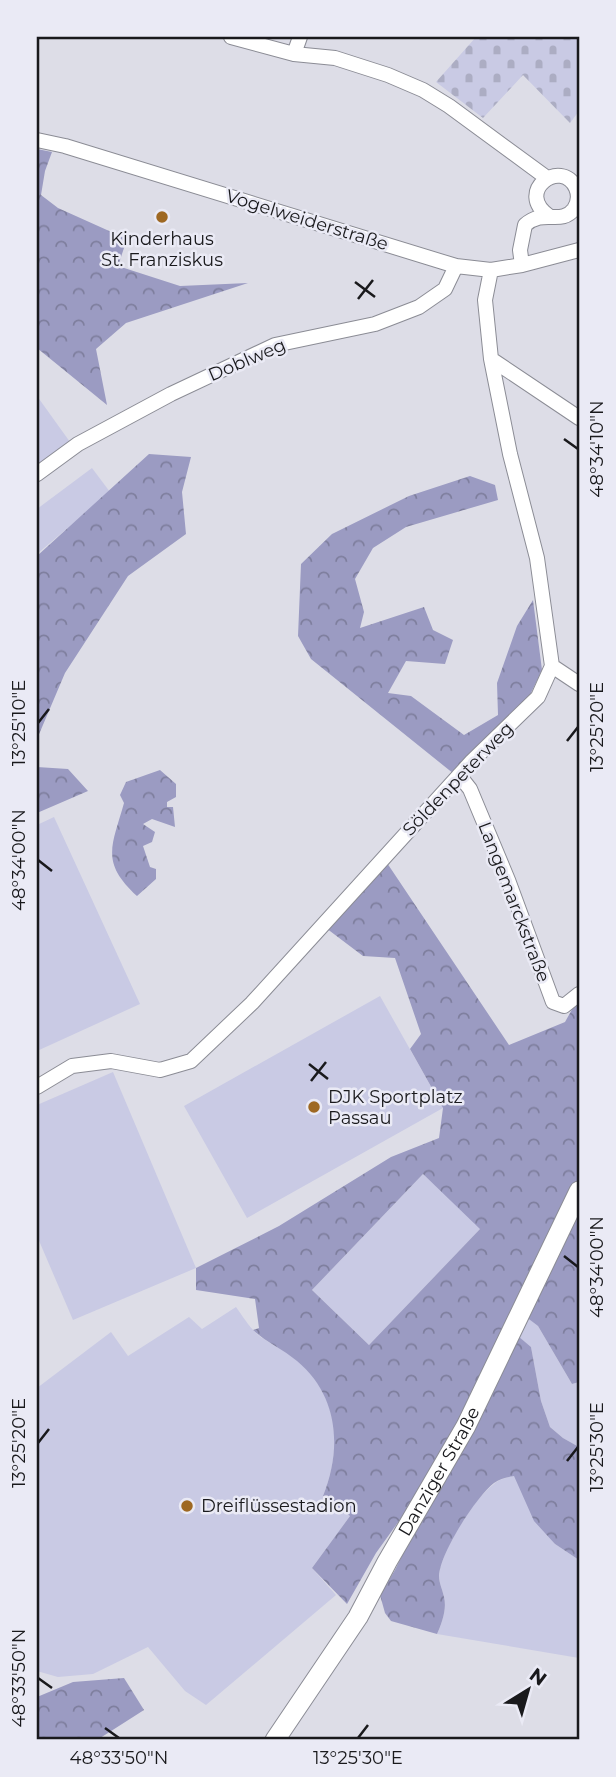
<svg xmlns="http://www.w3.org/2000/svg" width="616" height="1777" font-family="Montserrat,sans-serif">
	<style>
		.green { fill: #c9cae4 }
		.forest { fill: url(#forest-crowns); fill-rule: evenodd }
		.cemetery { fill: url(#cemetery-stones) }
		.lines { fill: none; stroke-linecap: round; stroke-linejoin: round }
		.street-casing { stroke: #8b8c95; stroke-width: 16 }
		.secondary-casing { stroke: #8b8c95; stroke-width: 21 }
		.street { stroke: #fff; stroke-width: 14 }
		.secondary { stroke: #fff; stroke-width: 19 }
		.ticks { fill: none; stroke: #19191c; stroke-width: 2.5 }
		.poi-dot { fill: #9e6822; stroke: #eaeaf5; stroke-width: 2.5 }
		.labels { text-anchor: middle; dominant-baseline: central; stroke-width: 5; stroke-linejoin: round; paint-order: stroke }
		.street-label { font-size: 18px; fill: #19191c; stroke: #eaeaf5 }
		.poi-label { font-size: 18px; fill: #19191c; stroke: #eaeaf5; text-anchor: start }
		.neatline { fill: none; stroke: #19191c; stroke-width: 2.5 }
		.ticks-label { font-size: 18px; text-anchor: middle; fill: #19191c }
	</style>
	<defs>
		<pattern id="forest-crowns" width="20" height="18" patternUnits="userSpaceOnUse" patternTransform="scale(1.75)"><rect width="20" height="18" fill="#9b9bc2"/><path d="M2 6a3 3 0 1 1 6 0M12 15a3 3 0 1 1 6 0" fill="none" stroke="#7e7e9d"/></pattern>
		<pattern id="cemetery-stones" width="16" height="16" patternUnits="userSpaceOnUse" patternTransform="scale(1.75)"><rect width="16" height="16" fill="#c9cae4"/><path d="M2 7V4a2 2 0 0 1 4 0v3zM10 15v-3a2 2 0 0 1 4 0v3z" fill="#acadc3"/></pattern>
	</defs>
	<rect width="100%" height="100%" fill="#dddde7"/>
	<path class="green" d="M37,396l33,46 -33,25z
		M92,468l18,24 -73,62v-45z
		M54,817l86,187 -103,47v-226z
		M380,996l63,112 -196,110 -63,-112z
		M113,1072l83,196 -123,52 -36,-84v-131z
		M423,1174l58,54 -112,117 -57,-55z
		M236,1307c8,11 16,25 28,32 12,8 25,14 36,24 39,35 42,86 23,133l27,20 -38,52 24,27 -130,110 -21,-14 -37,-44 -55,27 -35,3 -21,-6v-283l74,-56 17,24 61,-39 13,12z
		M521,1312l17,14 34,58 7,-2v65l-16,-9 -13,-11 -9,-26 -10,-54 -19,-15z
		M514,1475l41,69 24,16v98l-142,-24c5,-11 10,-25 7,-37 -1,-6 -5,-14 -5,-21 1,-23 36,-79 55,-92 5,-5 13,-6 20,-9z"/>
	<path class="forest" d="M37,149l15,3 -7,19 -4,24 17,13 69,31 -9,27 62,20 68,-3 -122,40 -30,26 11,56 -70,-57z
		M149,454l42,3 -9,35 4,42 -58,42 -63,97 -28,66v-183z
		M470,476l25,9 3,15 -92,27 -33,21 -18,31 9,33 -4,16 64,-21 9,23 20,10 -8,24 -39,-3 -18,32 23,3 53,39 34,-20 -1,-32 20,-57 16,-26 9,70 -13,27 -75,77 -143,-115 -13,-23 3,-72 31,-30 77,-38z
		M37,767l31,2 20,22 -51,22z
		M160,770l16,14v13l-9,5v5h6l2,20 -23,-8 -9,5 12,8 -3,10 -9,4 7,21 6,2v10l-19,17c-37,-34 -25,-50 -13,-93l-4,-8 6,-13z
		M383,857l126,188 56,-23 14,-25v385l-7,2 -34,-58 -17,-13 -9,18 19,16 10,54 9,26 13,11 16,9v113l-24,-16 -21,-23 -20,-45c-7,1 -14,3 -20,7 -18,14 -54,70 -55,93 0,7 4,15 5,21 3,12 -2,26 -7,37l-46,-13 -6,-8 -5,-18 15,-25 68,-138 -87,121 -29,51 -35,-36 38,-52 -27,-20c19,-47 16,-100 -26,-135 -14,-12 -31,-19 -44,-31l6,-2 -4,-29 -59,-9v-22l83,-42 112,-69 48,-19 4,-30 -33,-59 11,-15 -26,-76 -32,-2 -41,-31zM423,1174l57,55 -111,116 -57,-55z
		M124,1678l20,32 -47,30h-60v-43l36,-15z"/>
	<path class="cemetery" d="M476,37h103v74l-9,12 -47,-48 -40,43 -47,-36z"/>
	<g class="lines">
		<defs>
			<path id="street" d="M231,37l63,17 41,4 53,17 35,15 26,16 98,72
				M294,54l6,-17
				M37,140l28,6 391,120 35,4 31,-5 57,-15
				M522,265l-2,-15 5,-25c19,-17 36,1 49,-16 4,-6 5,-14 2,-21 -15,-31 -62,4 -27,28
				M491,359l88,59
				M37,474l41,-30 93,-50 104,-49 100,-21 44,-17 26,-18 11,-23
				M552,666l27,18
				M459,775l11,14 38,91 45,122 11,4 15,-12
				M37,1087l35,-21 39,-5 49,9 31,-9 61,-58 220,-242 66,-64 14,-31 -15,-108 -27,-104 -19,-95 -6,-59 6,-30"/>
			<g id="secondary">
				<path id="s1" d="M275,1740l83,-123 29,-55 79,-136 113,-235"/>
			</g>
		</defs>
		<use href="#street" class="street-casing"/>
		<use href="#secondary" class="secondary-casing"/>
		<use href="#street" class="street"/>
		<use href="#secondary" class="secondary"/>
	</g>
	<path class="ticks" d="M355,282l20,15M358,299l15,-19M564,439l14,10M38,723l11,-14M567,741l11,-14M38,860l14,11M309,1064l19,15M311,1081l15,-19M564,1256l14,11M38,1443l11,-14M567,1461l11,-14M38,1678l14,10M105,1728l14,10M358,1738l10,-13"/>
	<g class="poi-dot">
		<circle cx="162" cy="217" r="7"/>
		<circle cx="314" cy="1107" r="7"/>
		<circle cx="187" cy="1506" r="7"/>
	</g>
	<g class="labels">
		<g class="street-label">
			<text transform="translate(307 220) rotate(17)">Vogelweiderstraße</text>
			<text transform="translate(247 360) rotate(-23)">Doblweg</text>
			<text transform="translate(458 779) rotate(-46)">Söldenpeterweg</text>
			<text transform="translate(514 902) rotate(69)">Langemarckstraße</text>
			<text stroke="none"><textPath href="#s1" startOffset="315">Danziger Straße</textPath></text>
		</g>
		<g class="poi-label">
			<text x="162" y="239" text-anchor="middle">Kinderhaus<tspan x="162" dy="21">St. Franziskus</tspan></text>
			<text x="328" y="1097">DJK Sportplatz<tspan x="328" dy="21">Passau</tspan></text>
			<text x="201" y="1506">Dreiflüssestadion</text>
		</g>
	</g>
	<rect width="616" height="1777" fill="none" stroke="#eaeaf5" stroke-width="77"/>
	<g transform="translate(528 1690) rotate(37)" stroke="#eaeaf5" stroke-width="5" paint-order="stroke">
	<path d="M0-5L12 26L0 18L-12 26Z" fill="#19191c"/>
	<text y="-10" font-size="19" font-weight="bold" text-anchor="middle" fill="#19191c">N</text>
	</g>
	<rect x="38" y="38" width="540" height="1700" class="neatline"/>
	<g class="ticks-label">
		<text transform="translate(597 449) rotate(-90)" y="6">48°34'10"N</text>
		<text transform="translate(19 723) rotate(-90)" y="6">13°25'10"E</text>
		<text transform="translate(597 727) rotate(-90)" y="6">13°25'20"E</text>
		<text transform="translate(19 860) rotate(-90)" y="6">48°34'00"N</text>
		<text transform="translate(597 1267) rotate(-90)" y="6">48°34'00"N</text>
		<text transform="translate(19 1443) rotate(-90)" y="6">13°25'20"E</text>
		<text transform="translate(597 1447) rotate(-90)" y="6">13°25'30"E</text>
		<text transform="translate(19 1678) rotate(-90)" y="6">48°33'50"N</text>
		<text x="119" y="1764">48°33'50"N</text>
		<text x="358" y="1764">13°25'30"E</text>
	</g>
</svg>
